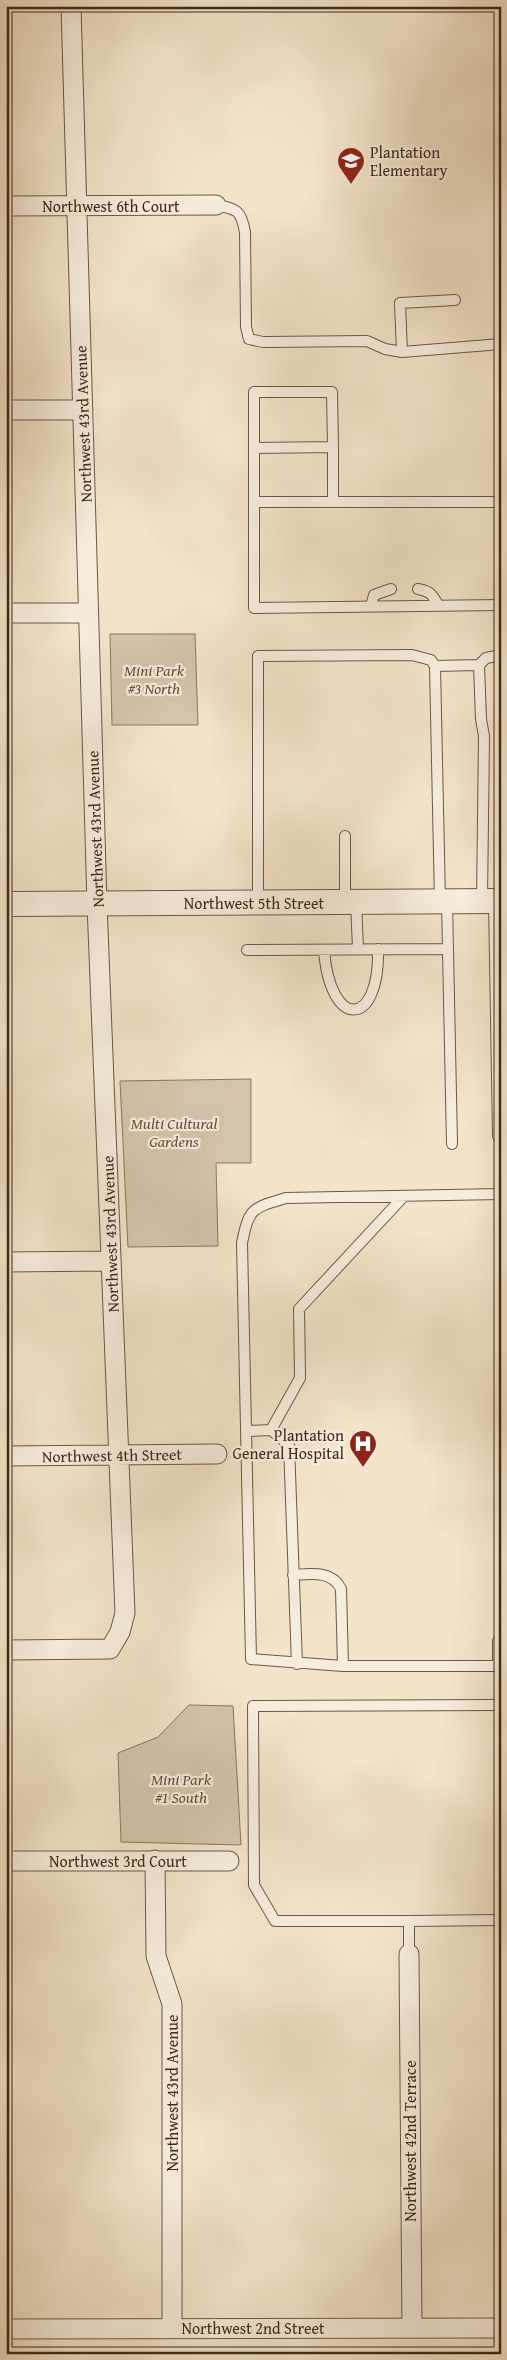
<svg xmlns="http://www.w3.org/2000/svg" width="507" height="2360" font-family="'Gentium Book Plus',serif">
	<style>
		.green { fill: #d5c4ac; stroke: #8a7664 }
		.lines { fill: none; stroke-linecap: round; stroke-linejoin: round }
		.service-casing { stroke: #6d5847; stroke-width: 12 }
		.minor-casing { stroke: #6d5847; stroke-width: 21 }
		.tertiary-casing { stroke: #6d5847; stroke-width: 26 }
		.service { stroke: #f7eddd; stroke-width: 10 }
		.minor { stroke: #f7eddd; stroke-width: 19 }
		.tertiary { stroke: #f7eddd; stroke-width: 24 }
		.labels { text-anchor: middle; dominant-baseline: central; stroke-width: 4.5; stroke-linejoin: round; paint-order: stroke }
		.poi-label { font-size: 16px; fill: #40291b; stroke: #f7eddd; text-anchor: start }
		.street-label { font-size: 16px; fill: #40291b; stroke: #f7eddd }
		.park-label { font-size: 16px; font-style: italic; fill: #65503f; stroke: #f7eddd }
	</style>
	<rect width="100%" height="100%" fill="#f3e4ca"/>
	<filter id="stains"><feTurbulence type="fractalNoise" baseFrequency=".004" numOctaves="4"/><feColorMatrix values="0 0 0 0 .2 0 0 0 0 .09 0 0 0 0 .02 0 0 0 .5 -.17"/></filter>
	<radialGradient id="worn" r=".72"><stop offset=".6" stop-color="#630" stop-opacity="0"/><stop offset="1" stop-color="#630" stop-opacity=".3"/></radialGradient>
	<path class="green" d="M110,634h85l3,91h-86z
		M251,1079v84h-35l2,83 -90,1 -8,-166z
		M189,1705l44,1 8,139 -120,-3 -3,-89 40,-16z"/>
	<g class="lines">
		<defs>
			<path id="service" d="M216,205c21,4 25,5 29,27l1,95 3,12 14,3 104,-1 18,8 17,3
				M455,300l-55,3 2,49 99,-8
				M254,448v-56h78l1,55
				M254,502h79
				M501,502h-168v-55l-79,1v160l247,-3
				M418,589c12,2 15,6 20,16
				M371,606l3,-11 17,-6
				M435,666l44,-1
				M345,836v66
				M482,901l2,-165 -3,-17 -2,-54 7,-7 15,-3
				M494,901l4,235h3
				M356,902l2,47
				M447,902l5,242
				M258,903v-247l154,-1 19,5 4,6 5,236
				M247,950l201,-1
				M324,950c6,80 56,79 54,-1
				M501,1194l-215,4c-34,10 -37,10 -44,45l9,416 92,7h158
				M271,1430l29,-52 -1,-69 105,-113
				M247,1431l24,-1 18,15 8,219
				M293,1575c17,-1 39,-5 48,14l2,77
				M498,1666v-25l3,-4
				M409,1921h-134l-21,-36 -1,-179 248,-1
				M409,1954v-33l92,-1"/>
			<path id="minor" d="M6,206l210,-1
				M6,410h77
				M6,613h82
				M6,1262l104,-1
				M6,1456l211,-2
				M6,1650l104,-1 10,-17 5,-19 -28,-709 -26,-898
				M155,1860l1,96 16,48v324
				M6,1861h223
				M409,1954l3,374
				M6,2329l495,-1"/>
			<path id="tertiary" d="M6,904l495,-3"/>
		</defs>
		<use href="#service" class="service-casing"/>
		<use href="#minor" class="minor-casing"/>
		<use href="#tertiary" class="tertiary-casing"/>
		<use href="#service" class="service"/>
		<use href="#minor" class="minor"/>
		<use href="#tertiary" class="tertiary"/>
	</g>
	<defs>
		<symbol id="school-pin" viewBox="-11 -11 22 30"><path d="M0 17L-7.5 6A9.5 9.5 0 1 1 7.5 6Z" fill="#8f2418" stroke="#f7eddd"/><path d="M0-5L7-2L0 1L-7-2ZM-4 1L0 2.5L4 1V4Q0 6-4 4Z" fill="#fff"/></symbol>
		<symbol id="hospital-pin" viewBox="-11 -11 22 30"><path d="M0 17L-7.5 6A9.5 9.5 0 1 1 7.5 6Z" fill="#8f2418" stroke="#f7eddd"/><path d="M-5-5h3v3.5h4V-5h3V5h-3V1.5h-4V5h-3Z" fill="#fff"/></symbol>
	</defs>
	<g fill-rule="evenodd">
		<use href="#school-pin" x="335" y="145" width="32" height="43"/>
		<use href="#hospital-pin" x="347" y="1428" width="32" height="43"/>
	</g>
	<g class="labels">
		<g class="poi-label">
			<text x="370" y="152">Plantation<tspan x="370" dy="18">Elementary</tspan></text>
			<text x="344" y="1435" text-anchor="end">Plantation<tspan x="344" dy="18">General Hospital</tspan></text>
		</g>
		<g class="street-label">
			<text x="111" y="206">Northwest 6th Court</text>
			<text transform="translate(83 424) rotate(-92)">Northwest 43rd Avenue</text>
			<text transform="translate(95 829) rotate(-92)">Northwest 43rd Avenue</text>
			<text x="254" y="903">Northwest 5th Street</text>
			<text transform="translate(110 1234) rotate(-92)">Northwest 43rd Avenue</text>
			<text transform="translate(112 1455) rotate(-1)">Northwest 4th Street</text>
			<text x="118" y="1861">Northwest 3rd Court</text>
			<text transform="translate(172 2093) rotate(-90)">Northwest 43rd Avenue</text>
			<text transform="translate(410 2141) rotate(-90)">Northwest 42nd Terrace</text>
			<text x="253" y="2328">Northwest 2nd Street</text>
		</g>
		<g class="park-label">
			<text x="154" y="670">Mini Park<tspan x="154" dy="18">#3 North</tspan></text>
			<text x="174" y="1123">Multi Cultural<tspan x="174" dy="18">Gardens</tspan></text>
			<text x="181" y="1779">Mini Park<tspan x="181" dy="18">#1 South</tspan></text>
		</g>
	</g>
	<rect width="507" height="2360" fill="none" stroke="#f3e4ca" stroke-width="25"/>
	<rect x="8" y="8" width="492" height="2345" fill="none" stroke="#40291b" stroke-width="2.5"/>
	<rect x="12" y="12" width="482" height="2335" fill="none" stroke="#40291b"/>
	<rect width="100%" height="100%" filter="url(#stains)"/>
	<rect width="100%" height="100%" fill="url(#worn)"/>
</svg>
